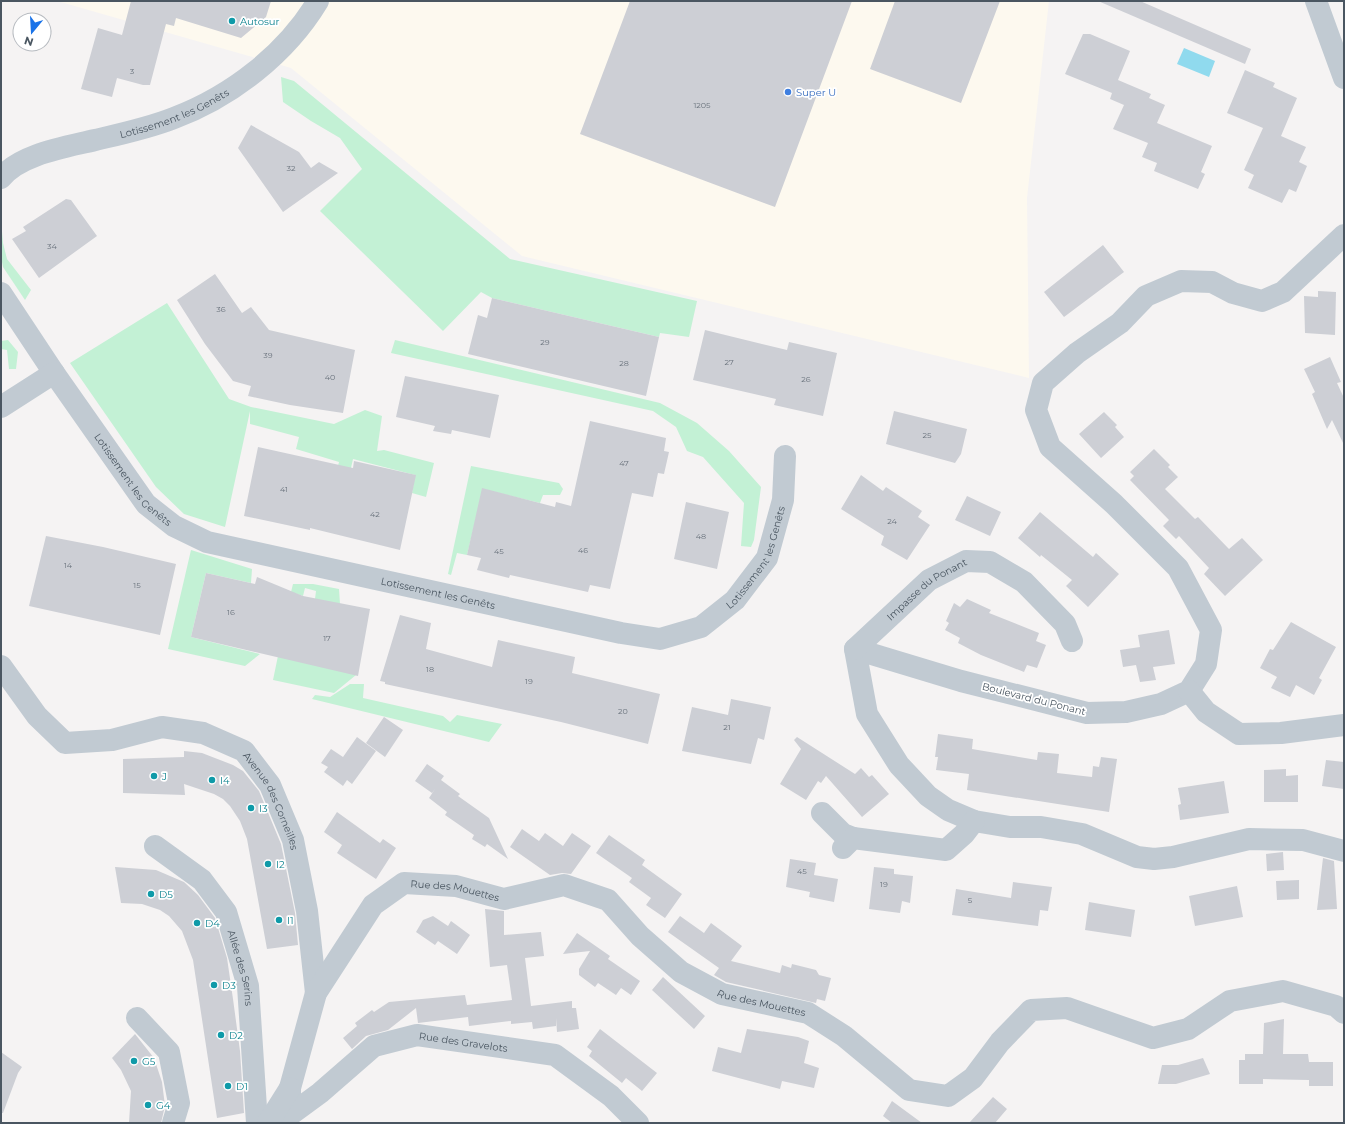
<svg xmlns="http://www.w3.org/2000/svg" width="1345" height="1124" font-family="Montserrat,sans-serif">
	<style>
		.commercial { fill: #fdf9ef }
		.green { fill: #c3f1d5 }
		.water { fill: #90daee }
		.building { fill: #cdcfd5 }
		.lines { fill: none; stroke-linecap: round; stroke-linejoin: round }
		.minor { stroke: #c1cad2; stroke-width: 22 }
		.culture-dot { fill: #0f9aa8; stroke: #fff; stroke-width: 1.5 }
		.shop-dot { fill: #3f7fe0; stroke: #fff; stroke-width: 1.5 }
		.labels { text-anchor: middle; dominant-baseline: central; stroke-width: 3.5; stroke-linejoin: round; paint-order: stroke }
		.number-label { font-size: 8px; fill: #6b747e }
		.culture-label { font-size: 10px; fill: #0d838f; stroke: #fff; text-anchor: start }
		.shop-label { font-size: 10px; fill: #366cbe; stroke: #fff; text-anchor: start }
		.street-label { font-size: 10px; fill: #4a5661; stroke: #fff }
	</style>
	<rect width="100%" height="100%" fill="#f5f3f3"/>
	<path class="commercial" d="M57,1h992l-22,197 2,180 -507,-122 -231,-188z"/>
	<path class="green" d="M281,77l13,4 216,178 187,42 -8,36 -29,-4 -1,4 -167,-39 -11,-6 -38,39 -123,-120 42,-42 -22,-31 -29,-17 -28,-19z
		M1,220l2,23 4,16 24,31 -6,10 -22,-33 -2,-10z
		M167,303l62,96 22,8 83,17 31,-14 17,6 -5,35 7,-1 50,13 -8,34 -14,-4 3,-18 -62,-16 -12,54 -14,-3 12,-48 -43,-13 3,-12 -49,-13v-13l-25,116 -41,-13 -28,-27 -86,-124z
		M8,340l10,12 -2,17h-7l-2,-19 -6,-1v-8z
		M395,340l265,63 37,20 32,28 32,36 -7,53 -3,7 -10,-1 3,-43 -41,-46 -16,-6 -11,-24 -23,-16 -262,-58z
		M471,466l88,17 4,6 -3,6h-17l-3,8 -57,-14 -16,66 -10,-2 -6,22 -3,-1z
		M191,550l61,19 -1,14 -45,-10 -15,64 69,17 -15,12 -77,-17z
		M293,584h20l26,5 1,15 -25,-5 1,-8 -11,-3 -2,8 -12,-4z
		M279,651l77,24 -22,18 -61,-13z
		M350,684h14l-1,14 80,18 7,6 7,-7 45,9 -13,18 -177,-43 3,-4 15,2z"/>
	<path class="water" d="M1184,48l31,13 -6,16 -32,-13z"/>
	<path class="building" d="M131,1h140l-5,16 -25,21 -65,-20 -2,8 -8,-2 -16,61h-7l-26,-7 -5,19 -31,-8 17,-61 24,7z
		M630,1h222l-77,206 -195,-73z
		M895,1h105l-39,102 -91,-34z
		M1098,1h42l111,48 -6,15z
		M1083,34h7l40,17 -12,29 33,14 -2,4 16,7 -8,18 55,23 -11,26 4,2 -7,15 -44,-18 3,-8 -15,-6 6,-14 -35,-14 11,-24 -14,-6 2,-6 -47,-19z
		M1245,70l30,13 -2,4 24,11 -16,38 25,11 -7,15 8,4 -11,26 -7,-3 -7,14 -34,-15 6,-13 -10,-5 19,-42 -36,-15z
		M251,125l48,27 12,16 8,-6 19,11 -55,39 -45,-64z
		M66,199l5,1 26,36 -58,42 -27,-39 14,-8 -3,-4z
		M1103,245l21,27 -60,45 -20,-25z
		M215,274l27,39 9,-6 18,23 86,20 -12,63 -53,-8 -42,-9 3,-10 -18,-5 -28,-37 -28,-44z
		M1318,291l18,1 -1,43 -30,-2 -1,-37 14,1z
		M492,298l167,39 -13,59 -178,-42 10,-39 9,3z
		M705,330l82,20 2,-8 48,11 -14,63 -49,-11 2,-6 -83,-19z
		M1330,357l11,25 -4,1 7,15v47l-12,-25 -5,9 -15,-35 3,-2 -11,-23z
		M405,376l94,19 -9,43 -38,-8 -1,4 -18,-3 2,-5 -39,-9z
		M894,411l73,18 -6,25 -6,9 -69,-19z
		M1104,412l13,13 -2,2 9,10 -23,21 -22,-24z
		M590,421l76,17 -2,13 5,1 -5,22 -6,-1 -5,24 -21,-4 -22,96 -20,-4 -2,7 -78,-17 -1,3 -32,-8 4,-12 -14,-3 15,-67 73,19 1,-5 15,4z
		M258,447l95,21 1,-7 62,14 -16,75 -90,-22v2l-66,-14z
		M1154,449l16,16 -2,2 10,10 -13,12 30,30 3,-2 31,32 13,-11 21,22 -38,36 -21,-22 5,-6 -30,-32 -3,3 -13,-13 6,-6 -39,-40 4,-4 -4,-4z
		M861,475l22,16 3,-4 36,24 -4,6 12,8 -23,35 -26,-15 3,-9 -43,-27z
		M967,496l34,16 -11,24 -35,-16z
		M686,502l43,10 -12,57 -43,-10z
		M1040,512l53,45 3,-4 23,21 -31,33 -22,-21 6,-6 -31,-25 -1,2 -22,-19z
		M46,536l57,11 73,17 -16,71 -131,-29z
		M206,573l49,11 2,-7 46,19 67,13 -12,67 -167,-39z
		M967,599l24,11 -2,3 50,20 -3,8 10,4 -9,23 -10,-3 -3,7 -43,-17 -23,-12 2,-5 -15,-8 4,-7 -3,-2 8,-18 6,4z
		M400,615l31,8 -5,26 66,18 6,-27 77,17 -3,16 88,21 -12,50 -87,-22 -176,-38v-2l-5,-1z
		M1291,622l45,25 -17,31 3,2 -8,15 -18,-10 -6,12 -19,-9 6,-11 -17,-9 10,-19 3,1z
		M1169,630l6,34 -22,3 3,13 -16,2 -4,-17 -13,2 -3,-17 20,-3 -2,-12z
		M731,699l40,8 -7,33 -6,-2 -7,26 -69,-13 10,-44 36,8z
		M384,717l19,13 -18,27 -19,-14z
		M938,734l35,5 -1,10 65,11 1,-8 21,2 -2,19 35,4 1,-11 6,1 2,-10 16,2 -8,53 -142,-22 2,-16 -33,-4 2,-13h-3z
		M357,737l19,14 -24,33 -5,-4 -4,6 -19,-14 4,-5 -7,-4 10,-14 12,8z
		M797,737l58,37 6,-6 8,9 3,-2 17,19 -27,23 -36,-41 -5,7 -3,-2 -12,19 -26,-16 21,-35 -7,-9z
		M184,751l18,2 31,12 10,6 16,20 22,53 14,69 3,32 -31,4 -20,-110 -7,-18 -10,-15 -7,-7 -9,-5 -30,-10 1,11 -62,-2v-34l61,-2z
		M1326,760l18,2v27l-22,-3z
		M427,764l17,12 -3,4 19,14 -2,2 31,22 19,41 -21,-15 -2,3 -13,-8 2,-4 -29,-20 2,-3 -18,-14 6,-9 -3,4 -17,-12z
		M1286,769v7l12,-1v27h-34v-32z
		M1224,781l5,32 -49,7 -2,-15 3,-1 -3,-16z
		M337,812l43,31 3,-4 13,9 -20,31 -39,-26 5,-8 -18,-13z
		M522,829l17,12 6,-8 18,13 9,-13 19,13 -20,28 -9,-1 -12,2 -40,-28z
		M609,835l36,25 -3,5 40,29 -17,24 -19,-13 5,-7 -22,-16 3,-4 -36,-25z
		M1283,852l1,18 -17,1 -1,-17z
		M1323,858l11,3 3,48 -20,1z
		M790,859l26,4 -2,12 24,4 -4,23 -25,-5 1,-5 -24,-5z
		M115,867l41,3 28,12 14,13 17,23 12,40 6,41 7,52 4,62 -27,5 -24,-158 -11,-29 -13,-15 -9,-6 -18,-6 -21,-1z
		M874,867l20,2v5l19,2 -3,27 -8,-2 -2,12 -31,-4z
		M1299,880v19l-22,1 -1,-19z
		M1013,882l39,5 -4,24 -8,-1 -2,16 -86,-11 4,-26 55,9z
		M1237,886l6,31 -48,9 -6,-30z
		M1089,902l46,8 -4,27 -46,-7z
		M485,909l19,2v24l37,-3 3,24 -19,2 6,48 41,-5v7h4l3,21 -22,3 -1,-14v8l-23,3 -1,-7 -21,2v-3l-42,5 -1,-9 -50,6 -2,-15 -28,22 -22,6 -14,13 -9,-11 14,-12 -2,-3 17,-13 2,2 15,-10 76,-7 2,10 45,-5 -5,-35 -17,2z
		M433,916l15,10 3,-5 19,14 -13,19 -19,-13 -3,4 -19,-13 7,-12z
		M680,916l24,17 7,-10 31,23 -11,15 49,12 2,-8 9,3 1,-4 24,6 3,5 12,3 -6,23 -8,-2 -1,4 -90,-21 -12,-7 5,-7 -51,-36z
		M577,933l33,23 -2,3 32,22 -9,14 -10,-7 -5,7 -18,-12 -3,4 -16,-12v-6l11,-18 -27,3z
		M663,977l42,39 -11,13 -42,-39z
		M1284,1019l-1,35h25l1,8h24v24h-24v-6l-46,-1v5h-24v-24h6v-6h18l1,-31z
		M600,1029l57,44 -15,18 -16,-13 -4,5 -33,-27 3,-5 -5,-4z
		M747,1029l51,8 11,4 -5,22 15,5 -5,20 -32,-7 -2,8 -68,-18 6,-24 23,6z
		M135,1034l19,24 8,24 3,24 -4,17h-32l2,-32 -10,-21 -9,-12z
		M1,1052l21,15 -4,6 -15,40h-2z
		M1203,1058l7,16 -34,10h-18l4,-19h16z
		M993,1097l14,12 -12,14h-26z
		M892,1101l30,22h-30l-9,-7z"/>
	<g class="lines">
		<g class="minor">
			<path d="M1316,1l28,77"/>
			<path id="s1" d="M1,178c19,-24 66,-31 94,-38 26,-6 54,-12 79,-22 58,-22 112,-64 144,-117"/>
			<path d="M1344,235l-61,57 -21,9 -29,-8 -21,-11 -31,-1 -35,15 -26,27 -43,30 -34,30 -7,27 14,37 64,57 64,64 33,62 -5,34 -17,27 -28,13 -35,8 -39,1 -126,-32 -106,-32 12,65 32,51 29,31 20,14 26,11 36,6h31l41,7 55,23 17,2 19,-2 76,-18 54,1 41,11"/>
			<path id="s2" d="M1,293l53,80 92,131 28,22 33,16 414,91 39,6 41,-12 34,-27 32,-42 16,-58 2,-44"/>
			<path d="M1,407l53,-34"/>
			<path id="s3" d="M855,649l74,-69 37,-19 24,1 34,20 41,42 7,17"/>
			<path id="s4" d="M1,666l36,50 28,27 47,-3 50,-13 41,6 41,18 26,34 23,55 14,71 9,82"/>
			<path d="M1189,691l17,21 33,22 42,-1 63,-8"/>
			<path d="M822,813l21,21 10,4"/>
			<path id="s5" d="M155,846l47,34 24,32 22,74 9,137"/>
			<path d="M843,848l10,-10 93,12 18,-16 10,-13"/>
			<path d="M137,1018l32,34 10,51 -6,20"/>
			<path id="s6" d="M290,1115v-27l26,-95 57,-88 31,-22 52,3 48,13 60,-14 44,15 32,36 41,36 41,22 86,19 36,23 65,54 39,6 25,-18 27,-36 31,-32 36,-2 86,30 35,-9 42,-28 53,-10 53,15 8,7"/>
			<path id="s7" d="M290,1115l30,-22 54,-47 43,-11 138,20 56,41 27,27"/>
			<path d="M268,1123l22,-35"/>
		</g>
	</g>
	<g class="culture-dot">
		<circle cx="232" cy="21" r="4"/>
		<circle cx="154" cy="776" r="4"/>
		<circle cx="212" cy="780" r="4"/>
		<circle cx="251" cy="808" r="4"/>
		<circle cx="268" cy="864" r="4"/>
		<circle cx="151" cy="894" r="4"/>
		<circle cx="279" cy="920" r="4"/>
		<circle cx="197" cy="923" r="4"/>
		<circle cx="214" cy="985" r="4"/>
		<circle cx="221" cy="1035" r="4"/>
		<circle cx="134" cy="1061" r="4"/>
		<circle cx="228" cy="1086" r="4"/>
		<circle cx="148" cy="1105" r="4"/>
	</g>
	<circle class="shop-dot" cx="788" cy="92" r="4"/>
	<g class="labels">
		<g class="number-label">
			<text x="132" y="71">3</text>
			<text x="702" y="105">1205</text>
			<text x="291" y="168">32</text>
			<text x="52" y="246">34</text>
			<text x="221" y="309">36</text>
			<text x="545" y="342">29</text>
			<text x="268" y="355">39</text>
			<text x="729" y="362">27</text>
			<text x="624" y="363">28</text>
			<text x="330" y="377">40</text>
			<text x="806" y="379">26</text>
			<text x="927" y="435">25</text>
			<text x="624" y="463">47</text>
			<text x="284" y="489">41</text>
			<text x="375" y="514">42</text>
			<text x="892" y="521">24</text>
			<text x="701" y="536">48</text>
			<text x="583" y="550">46</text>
			<text x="499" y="551">45</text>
			<text x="68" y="565">14</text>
			<text x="137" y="585">15</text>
			<text x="231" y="612">16</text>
			<text x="327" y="638">17</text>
			<text x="430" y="669">18</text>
			<text x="529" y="681">19</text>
			<text x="623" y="711">20</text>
			<text x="727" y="727">21</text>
			<text x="802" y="871">45</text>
			<text x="884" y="884">19</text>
			<text x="970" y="900">5</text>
		</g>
		<g class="culture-label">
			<text x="240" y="21">Autosur</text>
			<text x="162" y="776">J</text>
			<text x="220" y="780">I4</text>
			<text x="259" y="808">I3</text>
			<text x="276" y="864">I2</text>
			<text x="159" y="894">D5</text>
			<text x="287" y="920">I1</text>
			<text x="205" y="923">D4</text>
			<text x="222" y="985">D3</text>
			<text x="229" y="1035">D2</text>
			<text x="142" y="1061">G5</text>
			<text x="236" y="1086">D1</text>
			<text x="156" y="1105">G4</text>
		</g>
		<g class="shop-label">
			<text x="796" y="92">Super U</text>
		</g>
		<g class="street-label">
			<text stroke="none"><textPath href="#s1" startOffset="187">Lotissement les Genêts</textPath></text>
			<text stroke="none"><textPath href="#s2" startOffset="229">Lotissement les Genêts</textPath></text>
			<text stroke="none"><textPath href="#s2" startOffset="926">Lotissement les Genêts</textPath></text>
			<text stroke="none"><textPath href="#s3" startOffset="94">Impasse du Ponant</textPath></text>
			<text stroke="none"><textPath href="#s2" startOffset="565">Lotissement les Genêts</textPath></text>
			<text transform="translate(1034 699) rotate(14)">Boulevard du Ponant</text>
			<text stroke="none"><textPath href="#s4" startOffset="343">Avenue des Corneilles</textPath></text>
			<text stroke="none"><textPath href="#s6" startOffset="320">Rue des Mouettes</textPath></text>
			<text stroke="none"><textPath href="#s5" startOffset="156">Allée des Serins</textPath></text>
			<text stroke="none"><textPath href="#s6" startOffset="668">Rue des Mouettes</textPath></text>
			<text stroke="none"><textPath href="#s7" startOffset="200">Rue des Gravelots</textPath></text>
		</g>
	</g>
	<rect width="1345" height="1124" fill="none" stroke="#4a5661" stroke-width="4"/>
	<g transform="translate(32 32) rotate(198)"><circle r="19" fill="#ffffff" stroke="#b7bbc0"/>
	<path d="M0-3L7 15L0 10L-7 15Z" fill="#1a73e8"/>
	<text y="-6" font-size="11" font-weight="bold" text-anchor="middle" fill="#4a5661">N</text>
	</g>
</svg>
